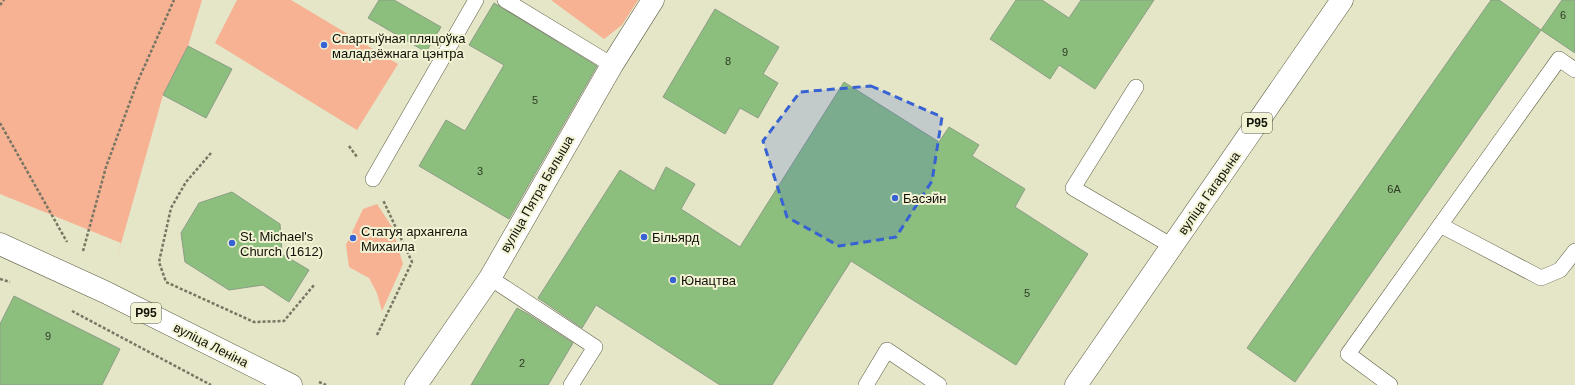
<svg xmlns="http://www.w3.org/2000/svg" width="1575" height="385" font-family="Helvetica,sans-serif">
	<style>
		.green { fill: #f7b193 }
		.building { fill: #8cbe7e; stroke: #8b9d86 }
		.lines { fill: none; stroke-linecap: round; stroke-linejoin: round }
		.service-casing { stroke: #5c5c42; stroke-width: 16 }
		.minor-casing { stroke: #5c5c42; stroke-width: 23 }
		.primary-casing { stroke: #5c5c42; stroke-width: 23 }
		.path { stroke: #767663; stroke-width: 2.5; stroke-dasharray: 3 2; stroke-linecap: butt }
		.service { stroke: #fff; stroke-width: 15 }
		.minor { stroke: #fff; stroke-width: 22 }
		.primary { stroke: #fff; stroke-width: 22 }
		.marked { fill: #3762d3; fill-opacity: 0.2; stroke: #3762d3; stroke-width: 3; stroke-dasharray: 8 5; stroke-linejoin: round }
		.poi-dot { fill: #3762d3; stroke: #f2f2d4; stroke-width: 1.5 }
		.labels { text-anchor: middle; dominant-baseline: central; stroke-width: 4; stroke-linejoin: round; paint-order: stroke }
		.number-label { font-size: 11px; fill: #303c25 }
		.shield { fill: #f2f2d4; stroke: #545444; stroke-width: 1 }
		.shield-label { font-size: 12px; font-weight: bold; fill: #111107 }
		.poi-label { font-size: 13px; fill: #111107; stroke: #f2f2d4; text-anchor: start }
		.street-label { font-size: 13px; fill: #111107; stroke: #f2f2d4 }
	</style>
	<rect width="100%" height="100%" fill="#e5e5c7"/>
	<path class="green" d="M0,0h202l-14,46 -25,49 -48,170 6,-22 -121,-49z
		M237,0h54l107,64 -41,66 -142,-87z
		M551,0h87l-16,25 -18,14z
		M377,204l15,23 11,37 -21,47 -5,-18 -8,-15 -20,-11 -3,-22 17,-36z"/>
	<path class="building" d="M379,0h15l47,27 -15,25 -58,-34z
		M1016,0h26l27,18 12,-18h73l-59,89 -36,-24 -9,14 -60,-40z
		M1491,0h8l42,30 -246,352 -48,-34z
		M1562,0h13v53l-34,-23z
		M494,3l103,63 -88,153 -90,-53 27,-46 19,11 39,-66 -35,-20z
		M715,9l64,38 -16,27 15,9 -20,35 -18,-10 -15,26 -62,-37z
		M188,46l44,23 -26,49 -43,-23z
		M844,82l95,60 10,-15 30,18 -7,11 53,33 -10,18 73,47 -72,111 -165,-104 -79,124h-52l-124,-80 -14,23 -44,-30 82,-128 34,21 12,-24 29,17 -14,25 59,38z
		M232,192l48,32 2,30 27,16 -20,32 -26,-17 -34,5 -44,-28 -4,-29 18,-30z
		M14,296l106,53 -18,36h-102v-61z
		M517,308l11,6 45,29 -25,42h-77z"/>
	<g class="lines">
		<defs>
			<path id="service" d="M505,0l107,65
				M1136,87l-63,101 99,58
				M373,179l103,-179
				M1440,225l101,53 19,-8 15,-19
				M490,278l105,69 -24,38
				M866,385l21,-35 52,35
				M1390,385l-42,-31 211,-295 16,11"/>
			<path id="minor" d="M416,385l74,-107 122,-213 41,-65"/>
			<path id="primary" d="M0,244l105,48 186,93
				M1076,385l266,-385"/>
		</defs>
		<use href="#service" class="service-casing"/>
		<use href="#minor" class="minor-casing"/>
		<use href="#primary" class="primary-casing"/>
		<path class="path" d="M0,5l4,-5
			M0,123l67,119
			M349,146l8,11
			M211,153l-25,29 -15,26 -12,54 7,20 88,40 30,-1 30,-36
			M83,251l23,-84 31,-84 37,-83
			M0,279l10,3
			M72,311l139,74
			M377,335l35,-73 -29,-62
			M319,382l7,3"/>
		<use href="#service" class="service"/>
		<use href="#minor" class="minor"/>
		<use href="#primary" class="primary"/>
	</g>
	<path class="marked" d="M871,86l71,31 -10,64 -36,56 -57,9 -52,-29 -24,-76 37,-49z"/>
	<g class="poi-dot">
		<circle cx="324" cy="45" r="4"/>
		<circle cx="895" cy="198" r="4"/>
		<circle cx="644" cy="237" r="4"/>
		<circle cx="353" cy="238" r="4"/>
		<circle cx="232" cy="243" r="4"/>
		<circle cx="673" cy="280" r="4"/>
	</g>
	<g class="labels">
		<g class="number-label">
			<text x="1563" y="15">6</text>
			<text x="1065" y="52">9</text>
			<text x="728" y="61">8</text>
			<text x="535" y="100">5</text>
			<text x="480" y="171">3</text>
			<text x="1394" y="189">6А</text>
			<text x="1027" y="293">5</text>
			<text x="48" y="336">9</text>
			<text x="522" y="363">2</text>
		</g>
		<g class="shield">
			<rect x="1242" y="113" width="30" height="20" rx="3"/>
			<rect x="131" y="303" width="30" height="20" rx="3"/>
		</g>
		<g class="shield-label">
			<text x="1257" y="123">Р95</text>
			<text x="146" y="313">Р95</text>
		</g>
		<g class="poi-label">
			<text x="332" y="38">Спартыўная пляцоўка<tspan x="332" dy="15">маладзёжнага цэнтра</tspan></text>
			<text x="903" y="198">Басэйн</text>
			<text x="361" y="231">Статуя архангела<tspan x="361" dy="15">Михаила</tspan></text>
			<text x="240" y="236">St. Michael's<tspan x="240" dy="15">Church (1612)</tspan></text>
			<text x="652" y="237">Більярд</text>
			<text x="681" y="280">Юнацтва</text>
		</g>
		<g class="street-label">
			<text transform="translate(1209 193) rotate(-55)">вуліца Гагарына</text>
			<text transform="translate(537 194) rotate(-60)">вуліца Пятра Балыша</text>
			<text transform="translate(211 345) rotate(27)">вуліца Леніна</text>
		</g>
	</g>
</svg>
